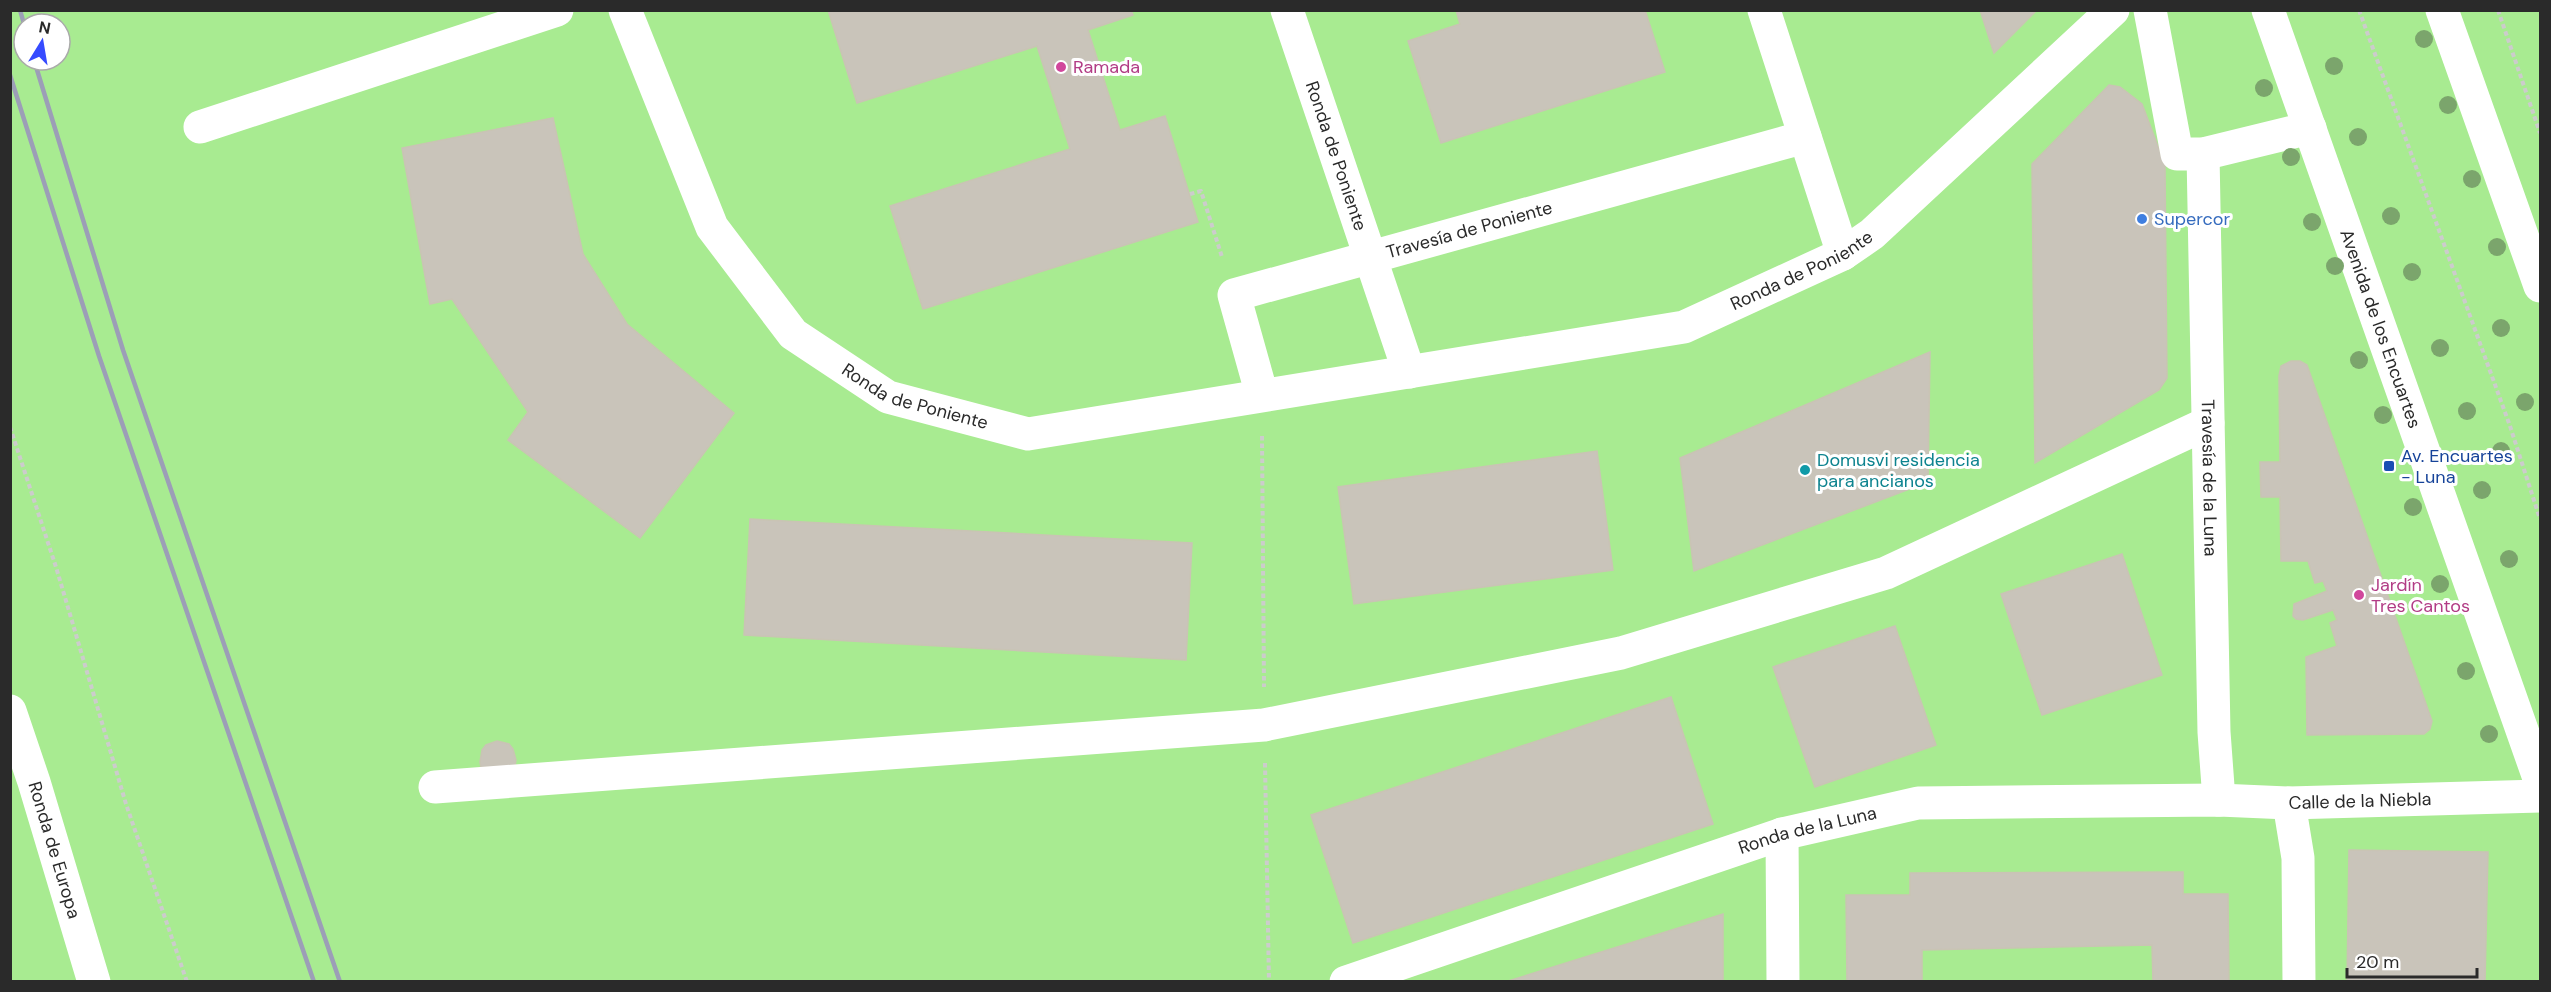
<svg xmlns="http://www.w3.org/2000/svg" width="2551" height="992" font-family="'DM Sans',sans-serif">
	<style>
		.green { fill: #a8eb91; fill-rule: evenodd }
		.building { fill: #c9c4ba; stroke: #c9c4b4; stroke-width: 1.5 }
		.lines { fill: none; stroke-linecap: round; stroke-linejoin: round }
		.path { stroke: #ccc; stroke-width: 4; stroke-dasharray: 4.5 3; stroke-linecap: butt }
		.street { stroke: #fff; stroke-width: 33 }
		.secondary { stroke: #fff; stroke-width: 33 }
		.rail { stroke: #9c9eb7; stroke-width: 4.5 }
		.tree { fill: #7ba56c }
		.hotel-dot { fill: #d1479c; stroke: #fff; stroke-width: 2 }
		.shop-dot { fill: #3f7fe0; stroke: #fff; stroke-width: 2 }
		.transit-dot { fill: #1a4fb4; stroke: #fff; stroke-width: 2 }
		.culture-dot { fill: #0f9aa8; stroke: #fff; stroke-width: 2 }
		.labels { text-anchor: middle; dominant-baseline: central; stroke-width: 6; stroke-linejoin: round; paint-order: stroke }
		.hotel-label { font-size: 18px; fill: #b23c85; stroke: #fff; text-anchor: start }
		.street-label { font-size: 18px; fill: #2a2a2a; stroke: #fff }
		.shop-label { font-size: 18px; fill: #366cbe; stroke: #fff; text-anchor: start }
		.transit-label { font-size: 18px; fill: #164399; stroke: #fff; text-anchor: start }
		.culture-label { font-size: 18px; fill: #0d838f; stroke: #fff; text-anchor: start }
	</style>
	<rect width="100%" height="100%" fill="#eee7da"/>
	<path class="green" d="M10,11h2530v970h-2529zM24,24h36v36h-36z"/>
	<path class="building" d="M828,10h303l2,5 -45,15 32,100 45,-14 33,106 -275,87 -33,-103 180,-57 -33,-103 -180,57z
		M1456,10h189l20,62 -224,71 -33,-102 52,-17z
		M1980,10h57l-43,43z
		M2109,85l11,2 22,17 23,61 2,213 -8,12 -124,73 -3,-299z
		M553,118l30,136 44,70 107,89 -94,125 -132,-98 20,-28 -76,-113 -22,5 -28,-156z
		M1930,352l-2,130 -234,89 -14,-113z
		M2291,361h9l7,4 125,356 -2,8 -6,5 -117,1 -1,-78 31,-11 -7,-23 7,-3 -4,-10 -30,10 -7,-1 -3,-3 1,-12 33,-13 -4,-10 -8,2 -7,-22h-27l-1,-64h-19l-1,-35h20l-1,-86 2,-10z
		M1597,451l16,119 -259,34 -16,-117z
		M750,519l442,24 -6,117 -442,-25z
		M2122,554l40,121 -120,40 -41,-121z
		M1895,626l41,119 -121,42 -42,-120z
		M1671,697l42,127 -360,119 -42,-128z
		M497,741l12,3 4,5 3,11 -1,6 -34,1 -1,-5 2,-12 4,-5z
		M2349,850l139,2 -3,130h-138z
		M2183,872v22h45l1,88h-76l-1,-37 -230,5v32h-75l-1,-87h64v-22z
		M1723,914v68h-218z"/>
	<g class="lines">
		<path class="path" d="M2359,10l151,416 30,93
			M2498,10l42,123
			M1190,194l11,-3 21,66
			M10,427l46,140 70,237 61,178
			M1262,436l2,251
			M1265,763l4,219"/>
		<g class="street">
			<path id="s1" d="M625,10l87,217 81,107 95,63 140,37 656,-107 159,-73 29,-20 241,-224"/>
			<path id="s2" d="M1287,10l122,362"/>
			<path d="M1764,10l79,244"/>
			<path d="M2150,10l27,144h26l107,-26"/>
			<path id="s3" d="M2268,10l272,771"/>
			<path d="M2442,10l98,276"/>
			<path d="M200,127l357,-117"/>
			<path id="s4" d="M2203,154l11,578 5,68"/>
			<path id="s5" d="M1262,395l-28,-100 571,-158"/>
			<path d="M435,787l829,-62 357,-72 265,-80 322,-150"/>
			<path d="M2289,803l9,55 1,124"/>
			<path d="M1782,834l1,148"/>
			<path id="s6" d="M1346,982l436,-148 136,-31 301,-3 70,3 251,-7"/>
		</g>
		<path class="secondary" id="s7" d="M10,711l24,71 60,200"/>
		<path class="rail" d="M20,10l4,14
			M34,60l89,290 217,632
			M10,75l89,281 215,626"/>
	</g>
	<g class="tree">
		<circle cx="2424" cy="39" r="9"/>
		<circle cx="2334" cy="66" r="9"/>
		<circle cx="2264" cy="88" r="9"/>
		<circle cx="2448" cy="105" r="9"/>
		<circle cx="2358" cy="137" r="9"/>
		<circle cx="2291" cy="157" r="9"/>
		<circle cx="2472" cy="179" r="9"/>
		<circle cx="2391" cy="216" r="9"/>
		<circle cx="2312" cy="222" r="9"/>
		<circle cx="2497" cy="247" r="9"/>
		<circle cx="2335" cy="266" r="9"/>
		<circle cx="2412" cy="272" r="9"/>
		<circle cx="2501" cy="328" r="9"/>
		<circle cx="2440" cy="348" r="9"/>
		<circle cx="2359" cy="360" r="9"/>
		<circle cx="2525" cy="402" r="9"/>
		<circle cx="2467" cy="411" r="9"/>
		<circle cx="2383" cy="415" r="9"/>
		<circle cx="2501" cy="451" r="9"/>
		<circle cx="2482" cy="490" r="9"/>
		<circle cx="2413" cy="507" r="9"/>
		<circle cx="2509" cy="559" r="9"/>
		<circle cx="2440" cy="584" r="9"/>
		<circle cx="2466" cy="671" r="9"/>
		<circle cx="2489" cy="734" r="9"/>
	</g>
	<g class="hotel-dot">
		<circle cx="1061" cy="67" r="6"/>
		<circle cx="2359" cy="595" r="6"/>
	</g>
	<circle class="shop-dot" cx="2142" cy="219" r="6"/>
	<rect class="transit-dot" x="2383" y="460" width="12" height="12" rx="3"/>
	<circle class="culture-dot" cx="1805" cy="470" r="6"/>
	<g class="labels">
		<g class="hotel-label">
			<text x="1073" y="67">Ramada</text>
			<text x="2371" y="585">Jardín<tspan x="2371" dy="21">Tres Cantos</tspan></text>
		</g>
		<g class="street-label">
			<text stroke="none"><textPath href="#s2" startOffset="154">Ronda de Poniente</textPath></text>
			<text stroke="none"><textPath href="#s5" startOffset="348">Travesía de Poniente</textPath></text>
			<text stroke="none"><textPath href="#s1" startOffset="1422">Ronda de Poniente</textPath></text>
			<text stroke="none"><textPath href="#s3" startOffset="338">Avenida de los Encuartes</textPath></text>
			<text stroke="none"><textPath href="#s1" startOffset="507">Ronda de Poniente</textPath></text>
			<text stroke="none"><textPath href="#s4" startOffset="324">Travesía de la Luna</textPath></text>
			<text stroke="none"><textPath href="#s6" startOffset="1042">Calle de la Niebla</textPath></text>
			<text stroke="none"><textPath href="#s6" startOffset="486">Ronda de la Luna</textPath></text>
			<text stroke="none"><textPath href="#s7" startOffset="146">Ronda de Europa</textPath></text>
		</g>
		<g class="shop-label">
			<text x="2154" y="219">Supercor</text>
		</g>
		<g class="transit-label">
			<text x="2401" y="456">Av. Encuartes<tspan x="2401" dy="21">- Luna</tspan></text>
		</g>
		<g class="culture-label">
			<text x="1817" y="460">Domusvi residencia<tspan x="1817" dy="21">para ancianos</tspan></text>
		</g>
	</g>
	<rect width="2551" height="992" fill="none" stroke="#2a2a2a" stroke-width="24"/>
	<g transform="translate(42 42) rotate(11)"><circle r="28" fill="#ffffff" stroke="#aaaaaa" stroke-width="1.5"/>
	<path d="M0-4.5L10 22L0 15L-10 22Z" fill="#364bff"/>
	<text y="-9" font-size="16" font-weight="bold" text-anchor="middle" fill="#2a2a2a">N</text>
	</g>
	<path d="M2347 968v9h130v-9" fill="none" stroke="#2a2a2a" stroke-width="3"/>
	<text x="2356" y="968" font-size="18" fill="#2a2a2a" stroke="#ffffff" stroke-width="4.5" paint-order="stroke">20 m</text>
</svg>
